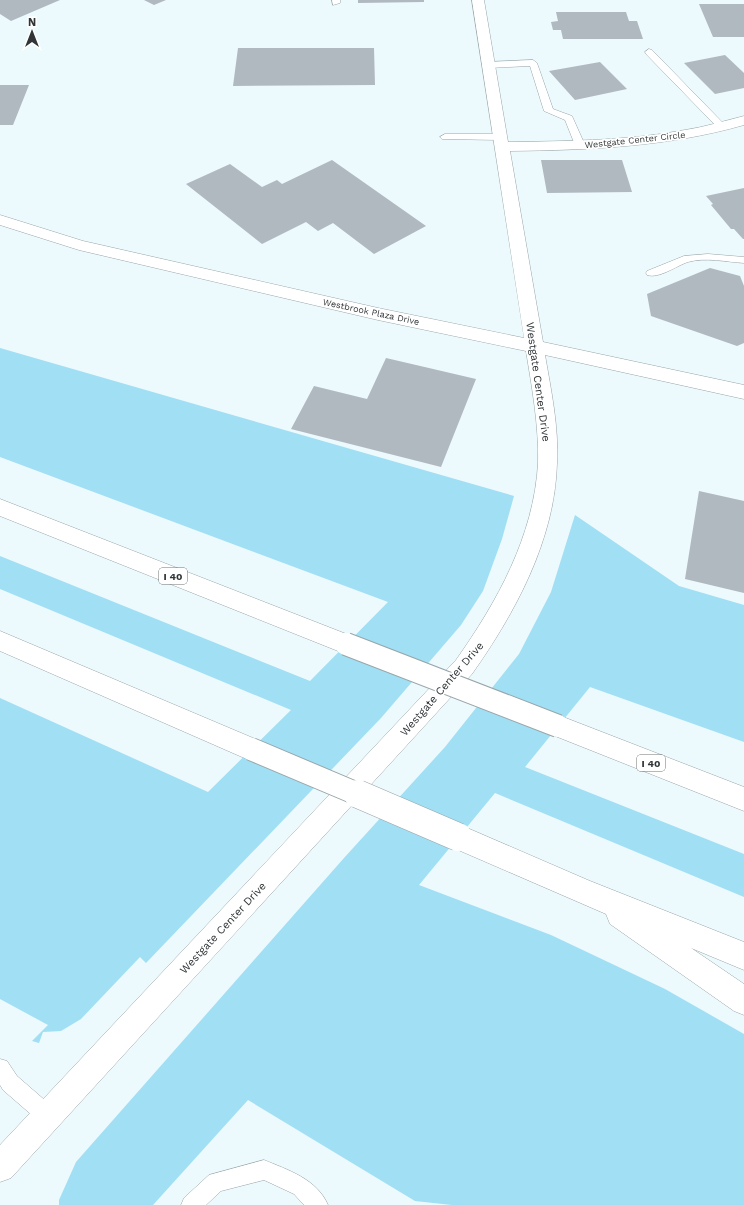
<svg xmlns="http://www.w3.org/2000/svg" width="744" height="1205" font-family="'Work Sans',sans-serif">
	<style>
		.green { fill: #a0dff4 }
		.building { fill: #b0b8c0 }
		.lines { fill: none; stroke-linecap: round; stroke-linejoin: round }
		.service-casing { stroke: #99a5a9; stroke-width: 1 }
		.minor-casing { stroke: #99a5a9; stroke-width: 1 }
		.motorway-casing { stroke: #99a5a9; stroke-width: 1 }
		.service { fill: #fff; fill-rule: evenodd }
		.minor { fill: #fff; fill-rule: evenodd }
		.motorway { fill: #fff; fill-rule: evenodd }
		.motorway-bridge-far1-casing { stroke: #99a5a9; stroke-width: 24; stroke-linecap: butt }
		.motorway-bridge-casing { stroke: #99a5a9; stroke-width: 29; stroke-linecap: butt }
		.motorway-bridge-far1 { stroke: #fff; stroke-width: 22 }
		.motorway-bridge { stroke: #fff; stroke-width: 28 }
		.labels { text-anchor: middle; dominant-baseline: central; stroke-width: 3.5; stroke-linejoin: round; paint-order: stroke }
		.far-street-label { font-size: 9px; fill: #313537; stroke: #fff }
		.shield { fill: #fff; stroke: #6f7273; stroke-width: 1 }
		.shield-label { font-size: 10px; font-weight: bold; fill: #313537 }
		.street-label { font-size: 11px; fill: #313537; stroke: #fff }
	</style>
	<rect width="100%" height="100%" fill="#ecf9fd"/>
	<path class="green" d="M0,348l514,148 -12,43 -19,52 -22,34 -80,93 -235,245 -6,-6 -59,62 -20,12 -18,1 -4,11 -7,-2 16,-16 -48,-26v-301l208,94 83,-82 -291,-121v-33l310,125 78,-79 -388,-145z
		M575,515l104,71 65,19v137l-154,-55 -65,80 219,87v43l-249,-104 -76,92 132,50 114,54 79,45v171h-292l-37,-4 -167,-101 -95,105h-94v-5l17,-38 268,-304 101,-111 74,-93 32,-62z"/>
	<path class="building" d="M0,0h60l-49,21 -11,-7z
		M144,0h22l-12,5z
		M358,0h66v2l-66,1z
		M699,4h45v33h-31z
		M556,12h70l3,9h8l6,18h-80l-2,-9h-8l-2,-8 7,-1z
		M238,48h136l1,37 -142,1z
		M725,55l19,18v15l-29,6 -31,-31z
		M600,62l27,27 -52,11 -26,-29z
		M0,85h29l-16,40h-13z
		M332,160l94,66 -52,28 -41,-31 -15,8 -12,-9 -44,22 -76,-60 44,-20 32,23 15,-7 5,4z
		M541,160h81l10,32 -85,1z
		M744,188v51h-1l-9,-10h-3l-20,-24 2,-1 -7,-8z
		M710,268l30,8 4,10v57l-7,3 -86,-30 -4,-22z
		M386,358l90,21 -35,88 -150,-38 23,-43 53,13z
		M699,491l45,10v92l-59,-14z"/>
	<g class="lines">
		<defs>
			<path id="service" d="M332,0h8v3l-7,2z
				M649,49l3,1 72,74v4h-6l-72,-74 -1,-2z
				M533,60l4,3 16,46 19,7 13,29 -2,2 -3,1 -5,-3 -10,-25 -21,-9 -14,-45 -42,2 -4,-3 4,-3z
				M445,134h54l5,3 -5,3 -57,-1 -2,-2z
				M708,254l36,3v6c-17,-1 -39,-6 -56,-1 -12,4 -29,17 -41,13l-1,-2 1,-2 37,-15z
				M0,1059l7,2 10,15 38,33 3,7 -3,7 -7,3 -7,-3 -38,-33 -3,-5z
				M264,1160c24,10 53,19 64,45h-24l-10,-11 -30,-14 -43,11 -15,14h-25l3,-7 25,-23z"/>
			<path id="minor" d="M472,0h12l24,142c59,-1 119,-1 177,-12 20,-3 39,-9 59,-14v9c-77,22 -155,25 -234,26l33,191 201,43v14l-199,-44c6,35 14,72 12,108 -2,77 -42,150 -85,211l-461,504 -11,4v-37l456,-485c41,-58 78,-124 82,-197 1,-37 -6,-75 -12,-112l-148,-31 -299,-70 -79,-25v-10l83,26 295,67 146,30z"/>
			<path id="motorway" d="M0,499l354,138 3,7 -3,7 -8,3 -8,-3 -338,-135z
				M0,631l260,110 3,8 -3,8 -9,3 -9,-3 -242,-106z
				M558,715l186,72v24l-194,-77 -4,-8 4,-8z
				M458,824l132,57 154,61v28l-53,-22 53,36v31l-10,-4 -124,-87 -4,-10 -157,-68 -4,-9 4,-9z"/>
		</defs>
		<use href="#service" class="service-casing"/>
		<use href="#minor" class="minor-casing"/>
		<use href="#motorway" class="motorway-casing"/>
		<use href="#service" class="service"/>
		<use href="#minor" class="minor"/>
		<use href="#motorway" class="motorway"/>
		<defs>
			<path id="motorway-bridge-far1" d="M346,644l212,82
				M251,749l109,46"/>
			<path id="motorway-bridge" d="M358,794l100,43"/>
		</defs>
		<use href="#motorway-bridge-far1" class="motorway-bridge-far1-casing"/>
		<use href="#motorway-bridge" class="motorway-bridge-casing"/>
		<use href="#motorway-bridge-far1" class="motorway-bridge-far1"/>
		<use href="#motorway-bridge" class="motorway-bridge"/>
	</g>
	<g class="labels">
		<g class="far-street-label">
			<text transform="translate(635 140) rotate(-6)">Westgate Center Circle</text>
			<text transform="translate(371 312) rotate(12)">Westbrook Plaza Drive</text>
		</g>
		<g class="shield">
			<rect x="159" y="568" width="28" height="16" rx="3"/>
			<rect x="637" y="755" width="28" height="16" rx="3"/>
		</g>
		<g class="shield-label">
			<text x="173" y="576">I 40</text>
			<text x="651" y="763">I 40</text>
		</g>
		<g class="street-label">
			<text transform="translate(538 382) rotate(82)">Westgate Center Drive</text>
			<text transform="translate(442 689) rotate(-49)">Westgate Center Drive</text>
			<text transform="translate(223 928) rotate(-47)">Westgate Center Drive</text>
		</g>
	</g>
	<g transform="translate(32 32)" stroke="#ffffff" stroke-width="3" paint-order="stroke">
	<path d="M0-3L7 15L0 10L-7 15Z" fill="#313537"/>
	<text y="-6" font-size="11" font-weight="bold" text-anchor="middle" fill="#313537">N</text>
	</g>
</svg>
